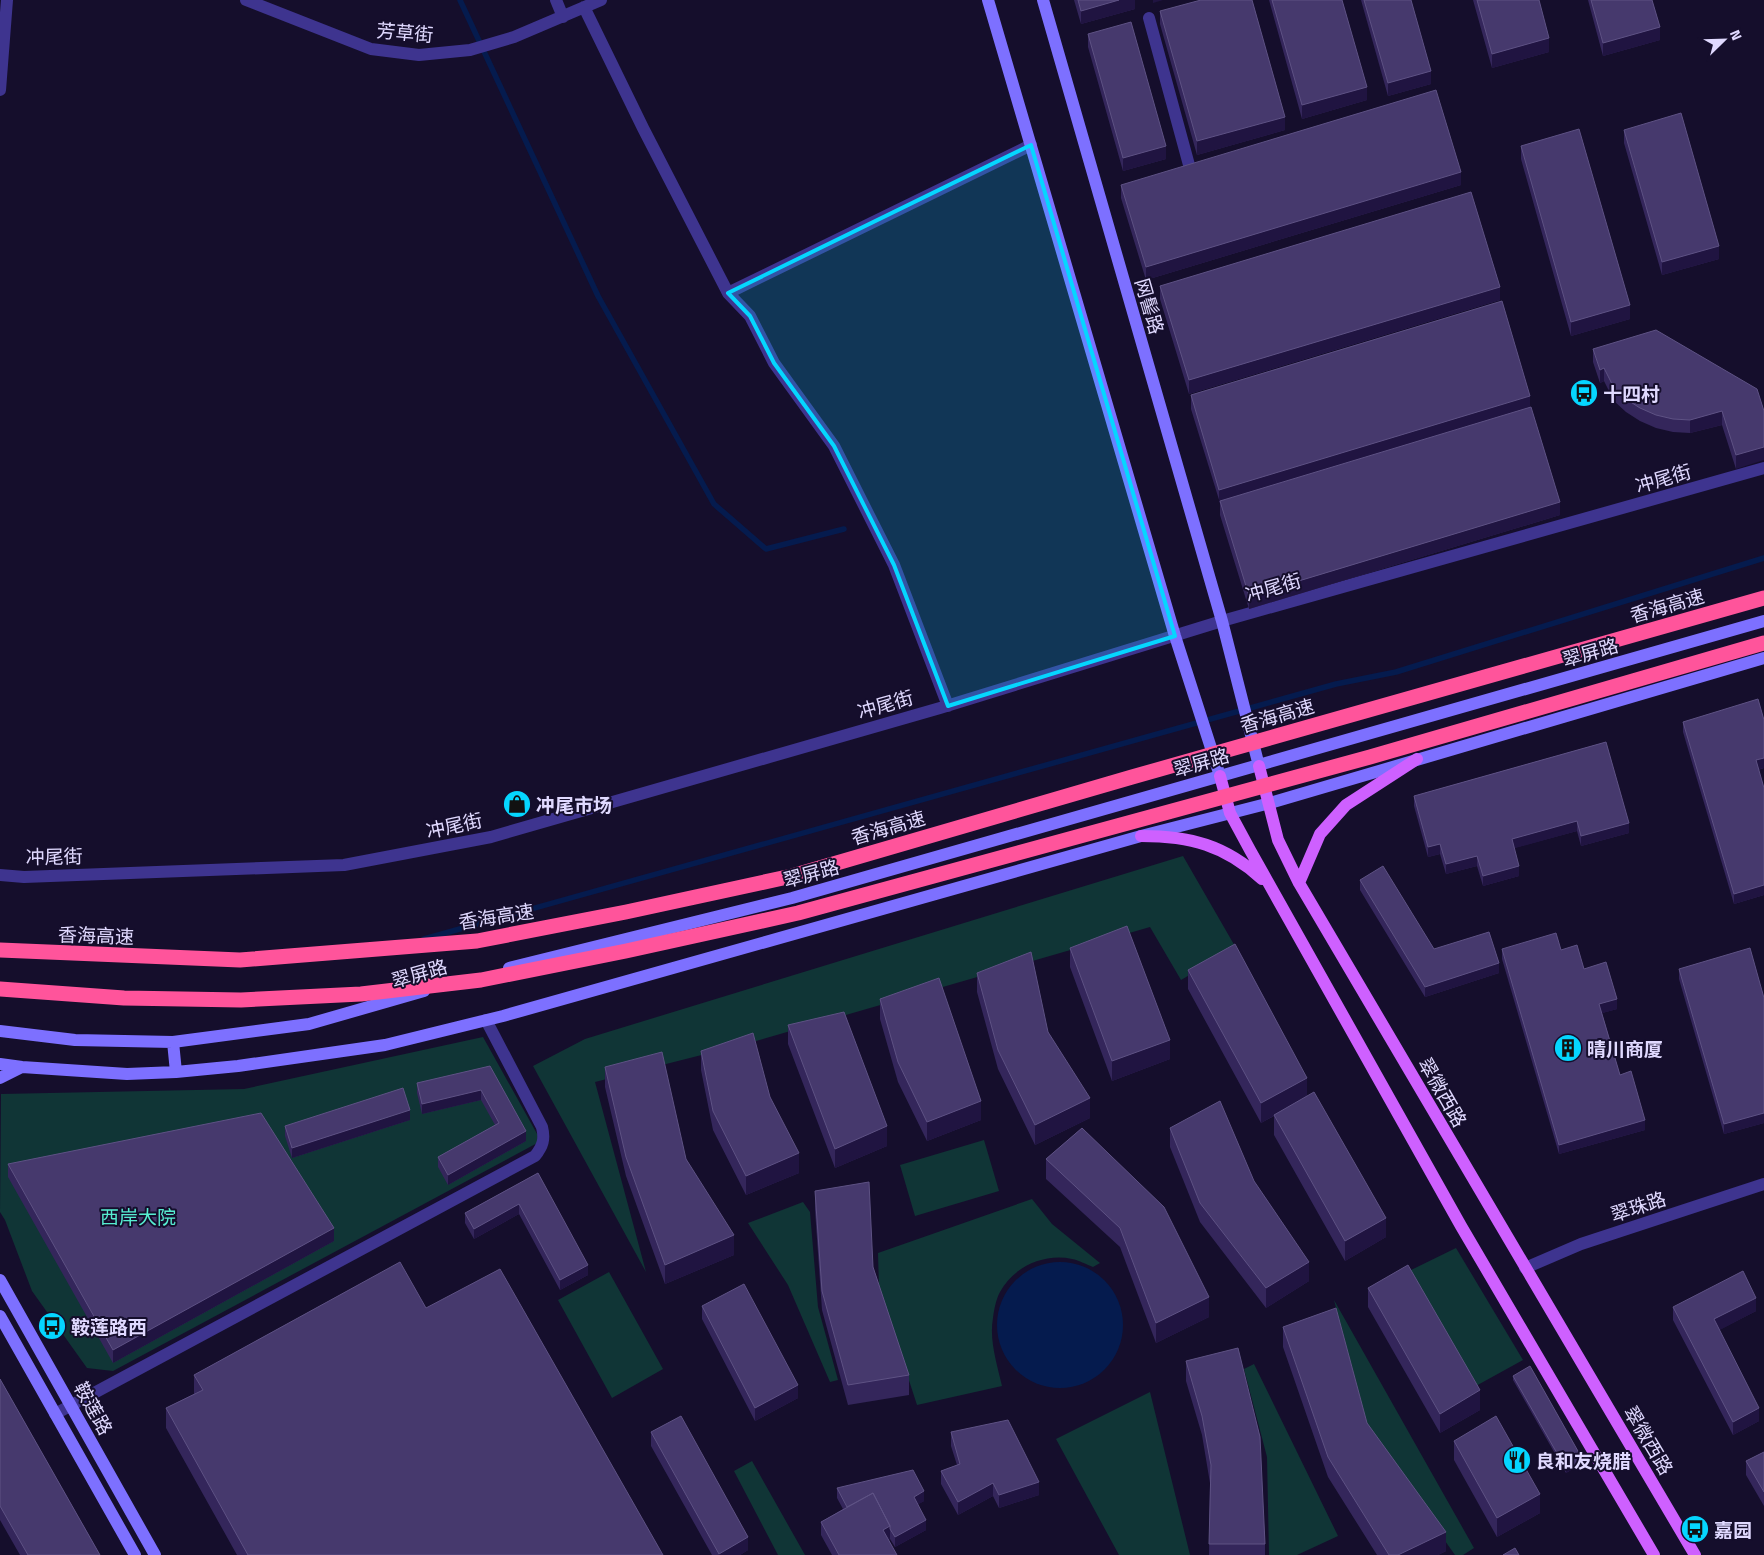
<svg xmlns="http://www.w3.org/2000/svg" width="1764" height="1555" font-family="'Titillium Web','Noto Sans SC',sans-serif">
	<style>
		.green { fill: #103536 }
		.water { fill: #051b4e }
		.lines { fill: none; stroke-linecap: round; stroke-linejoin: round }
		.stream { stroke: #051b4e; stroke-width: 5.5 }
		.street { stroke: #3e348f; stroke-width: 12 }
		.secondary { stroke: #7d70ff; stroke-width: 12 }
		.primary { stroke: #ce60ff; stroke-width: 12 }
		.highway-bridge { stroke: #ff549b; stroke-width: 15 }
		.wall { fill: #34265b }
		.shaded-wall { fill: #201441 }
		.building { fill: #46396d; stroke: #5e5284 }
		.marked { fill: #05d6ff; fill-opacity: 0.2; stroke: #05d6ff; stroke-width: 4; stroke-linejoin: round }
		.labels { text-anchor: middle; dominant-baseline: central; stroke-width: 4; stroke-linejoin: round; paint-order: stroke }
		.street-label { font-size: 19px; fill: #e0d9ff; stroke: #150e2c }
		.poi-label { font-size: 19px; font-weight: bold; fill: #e0d9ff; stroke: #150e2c; text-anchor: start }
		.park-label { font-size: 19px; fill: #57edd1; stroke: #150e2c }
	</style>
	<rect width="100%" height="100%" fill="#150e2c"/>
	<path class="green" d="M1183,856l53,92 -55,32 -31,-53 -401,116 -154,39 51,190 -113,-206 52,-27z
		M483,1037l58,104 -428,230 -26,-3 -55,-77 -27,-71 -5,-8 1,-118 243,-5z
		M984,1140l15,51 -84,25 -15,-51z
		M1032,1199l20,25 48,39 -7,4c-6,-2 -14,-7 -21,-8 -28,-6 -59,8 -72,33 -4,7 -6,18 -7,26 -4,22 4,46 9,68l-85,19 -38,-117 -1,-35z
		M803,1202l7,10 8,95 20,73 -8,2 -42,-97 -40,-62z
		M1456,1248l67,112 -49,27 -65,-116z
		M609,1272l54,97 -51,29 -54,-98z
		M1334,1300l140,248 -11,7h-8l-85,-120z
		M1254,1364l84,172 -41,19h-28l-2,-98 -23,-88z
		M1150,1392l40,163h-71l-63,-116z
		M752,1461l53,94h-27l-44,-84z"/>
	<path class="water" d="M997 1325a63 63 0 1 1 126 0a63 63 0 1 1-126 0Z"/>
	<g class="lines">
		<path class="stream" d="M460,0l138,296 116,208 52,45 78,-20
			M424,939l912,-255 60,-12 368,-114"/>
		<path class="street" d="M246,0l125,49 48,6 51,-5 44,-13 87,-37
			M556,0l7,17
			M584,7l59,121 85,165 22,23 24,47 60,83 60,119 54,141
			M1149,18l40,147
			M0,90l7,-90
			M728,293l303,-148
			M0,875l24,2 320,-12 147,-28 449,-129 282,-87 542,-153
			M1525,1268l56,-24 183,-60
			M55,1414l480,-258c8,-10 10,-17 7,-29l-56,-107"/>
		<path class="secondary" d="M988,0l187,636 45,140
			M1043,0l179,621 37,145
			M509,968l283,-70 972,-277
			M0,1031l75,9 98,2 136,-18 115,-33
			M173,1042l3,30
			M0,1064l22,3 105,7 49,-2 62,-6 147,-21 118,-29 638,-180 129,-33 494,-145
			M0,1078l22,-11
			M0,1280l155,275
			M0,1316l135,239"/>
		<path class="primary" d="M1259,766l19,74 21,43 396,672
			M1220,776l10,37 20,37 211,376 193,329
			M1141,836c49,0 84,9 121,43
			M1299,883l21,-49 26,-29 71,-46"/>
		<path class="highway-bridge" d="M0,950l240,10 237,-19 149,-29 166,-36 340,-99 632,-179
			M0,989l124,9 117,2 120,-6 120,-14 145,-29 172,-38 572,-156 394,-114"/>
	</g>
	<path class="wall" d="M1074,0h61v9l-54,15z
		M1269,0h73l25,100 -65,19z
		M1361,0h50l20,84 -43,12z
		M1473,0h66l10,52 -57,16z
		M1588,0h64l8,40 -57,16z
		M1160,11l125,119 -88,25 -37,-131z
		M1088,34l78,125 -43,12 -35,-124z
		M1624,130l95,129 -57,16 -38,-132z
		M1521,146l109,173 -59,17 -50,-177z
		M1121,185h340l-315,95 -25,-82z
		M1160,286l340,14 -311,94 -29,-95z
		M1593,349l164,40 -21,80 -14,-44 -32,8 -17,-1 -17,-4 -16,-7 -14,-9 -12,-11 -10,-20 -4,2 -7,-21z
		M1191,395l339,13 30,107 -311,94 -29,-94v-12l-29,-94z
		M1764,720v48l-6,2 6,18v107l-30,9 -51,-172v-10z
		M1606,742l23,91 -48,13 -4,-15 -63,17 5,28 -36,10 -6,-20 -31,8 -6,-20 -12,3 -14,-51v-10z
		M1360,880l74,69 65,24 -74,24 -65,-107z
		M1070,948l100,111 -58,22 -42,-114z
		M1502,949l59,1 23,19 33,40 -15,4 18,62 25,55 -86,24 -57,-195z
		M1679,969l85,29v125l-40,11 -45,-155z
		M1188,970l119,126 79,141 -41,24 -71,-126v-19l-13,7 -73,-134z
		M977,973l71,59 42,86 -55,27 -37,-76 -21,-77z
		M880,999l101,121 -54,21 -29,-59 -18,-63z
		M788,1025l99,121 -52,22 -47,-124z
		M701,1051l69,46 29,76 -53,22 -33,-65 -12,-60z
		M490,1066l36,75 -78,44 -10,-18v-10l57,-32 -14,-25 -59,14 -5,-21v-10z
		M605,1067l81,92 48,96 -69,29 -39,-108 -21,-89z
		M410,1120l-118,38 -7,-22v-10z
		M1082,1128l127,189 -53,26 -36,-96 -74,-68v-20z
		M1170,1128l84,53 55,100 -43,27 -66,-86 -30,-75z
		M8,1164l326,77 -221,122 -105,-186z
		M538,1173l50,102 -28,15 -41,-76 -45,25 -9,-16v-10z
		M815,1191l58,76 36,108v20l-61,10 -26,-95 -7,-100z
		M1368,1288l112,122 -40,23 -72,-126z
		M702,1306l96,92 -43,23 -53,-102z
		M1673,1307l83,4 -37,19 40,91 -26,14 -60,-115z
		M426,1308l237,247h-426l-71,-127v-20l28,-14v-19z
		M1283,1327l84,96 79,128 -8,4h-61l-49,-78 -45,-130z
		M1186,1361l79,183v11h-56l1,-72 -8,-48 -16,-54z
		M1513,1376l70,87 -17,10 -53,-93z
		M0,1379l100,176h-80l-20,-35z
		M651,1432l97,118 -8,5h-28l-61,-109z
		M951,1432l88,63 -40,13 -6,-12 -35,19 -17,-31v-13l16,-6 -6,-19z
		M1454,1441l86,72 -43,24 -43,-77z
		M1764,1452v54l-18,-31v-14z
		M837,1488l87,13 -6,3 8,26 -31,17 -5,-8 -2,1 9,15h-65l-11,-20v-13l22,-13 -6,-11z"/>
	<path class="shaded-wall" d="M1119,0h16v9l-54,15v-13z
		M1153,0h10l-10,3z
		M1660,27v13l-57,16v-13z
		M1549,38v14l-57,16v-14z
		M1431,71v13l-43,12v-13z
		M1367,87v13l-65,19v-14z
		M1285,117v13l-88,25v-14z
		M1166,146v13l-43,12v-13z
		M1461,172v13l-315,95v-13z
		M1719,246v13l-57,16v-13z
		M1500,287v13l-311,94v-14z
		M1630,305v14l-59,17v-14z
		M1604,368v13l-4,2v-13z
		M1530,396v13l-311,94v-13z
		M1722,411v14l-32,8v-13z
		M1764,447v13l-28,9v-14z
		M1560,502v13l-311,94v-13z
		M1764,758v10l-8,2v-10z
		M1577,821v10l-65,18v-10z
		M1629,823v10l-48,13v-10z
		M1440,844v10l-12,3v-10z
		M1477,856v10l-31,8v-10z
		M1519,866v10l-36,10v-10z
		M1764,885v10l-30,9v-10z
		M1499,963v10l-74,24v-10z
		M1617,999v10l-18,5v-10z
		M1170,1040v19l-58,22v-20z
		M1307,1078v19l-46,26v-20z
		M481,1090v10l-59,14v-10z
		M1090,1098v20l-55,27v-20z
		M981,1101v19l-54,21v-19z
		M410,1110v10l-118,38v-10z
		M1764,1113v10l-40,11v-10z
		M1645,1120v10l-86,24v-9z
		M887,1126v20l-52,22v-19z
		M526,1131v10l-78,44v-10z
		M799,1153v20l-53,22v-19z
		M519,1204v10l-45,25v-10z
		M1386,1218v19l-41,24v-20z
		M334,1228v13l-221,122v-13z
		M734,1235v20l-69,29v-19z
		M1309,1262v19l-43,27v-20z
		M588,1265v10l-28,15v-10z
		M1209,1297v20l-53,26v-20z
		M1756,1298v13l-42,22v-14z
		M798,1385v13l-43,23v-13z
		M1480,1390v20l-40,23v-19z
		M1759,1408v13l-26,14v-13z
		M1583,1460v3l-17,10v-4z
		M1039,1482v13l-40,13v-13z
		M993,1483v13l-35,19v-13z
		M924,1491v10l-10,6v-10z
		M1540,1494v19l-43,24v-19z
		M926,1520v10l-31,17v-10z
		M890,1526v13l-7,4v-13z
		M1446,1532v19l-8,4h-40z
		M748,1537v13l-8,5h-21v-1z"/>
	<path class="building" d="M1078,0h41l-38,11z
		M1201,0h51l33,117 -88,24 -37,-130z
		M1272,0h70l25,87 -65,18z
		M1364,0h47l20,71 -43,12z
		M1477,0h62l10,38 -57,16z
		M1591,0h61l8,27 -57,16z
		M1131,22l35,124 -43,12 -35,-124z
		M1436,90l25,82 -315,95 -25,-82z
		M1681,113l38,133 -57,16 -38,-132z
		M1579,129l51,176 -59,17 -50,-176z
		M1471,192l29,95 -311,93 -29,-94z
		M1502,301l28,95 -311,94 -28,-95z
		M1656,330l101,59 7,22v36l-28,8 -14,-44 -32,9 -17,-1 -17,-4 -16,-7 -14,-9 -12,-11 -10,-20 -4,2 -7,-21z
		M1531,407l29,95 -311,94 -29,-95z
		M1758,699l6,21v38l-8,2 8,28v97l-30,9 -51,-172z
		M1606,742l23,81 -48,13 -4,-15 -65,18 7,27 -36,10 -6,-20 -31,8 -6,-20 -12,3 -14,-51z
		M1383,866l51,83 55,-17 10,31 -74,24 -65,-107z
		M1127,926l43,114 -58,21 -42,-113z
		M1556,933l5,17 16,-5 7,24 22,-7 11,37 -18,5 21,71 11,-4 14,49 -86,25 -57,-196z
		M1235,944l72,134 -46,25 -73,-133z
		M1750,948l14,50v115l-40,11 -45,-155z
		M1031,952l17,80 42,66 -55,27 -37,-75 -21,-77z
		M939,978l42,123 -54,21 -29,-60 -18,-63z
		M844,1012l43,114 -52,23 -47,-124z
		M753,1033l17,64 29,56 -53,23 -33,-65 -12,-60z
		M662,1052l24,107 48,76 -69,30 -39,-108 -21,-90z
		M490,1066l36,65 -78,44 -10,-18 61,-34 -18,-33 -59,14 -5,-21z
		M403,1088l7,22 -118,38 -7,-22z
		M1314,1092l72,126 -41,23 -71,-126z
		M1220,1101l34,80 55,81 -43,26 -66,-85 -30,-75z
		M261,1113l73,115 -221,122 -105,-186z
		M1082,1128l82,79 45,90 -53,26 -36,-95 -74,-69z
		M538,1173l50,92 -28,15 -41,-76 -45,25 -9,-16z
		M869,1182l4,85 36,108 -61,10 -26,-94 -7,-100z
		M400,1262l26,46 74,-39 163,286h-415l-82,-147 37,-18 -9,-15z
		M1408,1265l72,125 -40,24 -72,-126z
		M1743,1271l13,27 -42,21 45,89 -26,14 -60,-115z
		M744,1284l54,101 -43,23 -53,-102z
		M1336,1308l31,115 79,109 -48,23h-9l-61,-98 -45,-130z
		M1238,1348l22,89 5,107h-56l2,-79 -9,-49 -16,-55z
		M1530,1366l53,94 -17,9 -53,-93z
		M0,1379l100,176h-72l-28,-49z
		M681,1416l67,121 -29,17 -68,-122z
		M1496,1416l44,78 -43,24 -43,-77z
		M1008,1420l31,62 -40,13 -6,-12 -35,19 -17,-31 19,-7 -9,-32z
		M1764,1452v40l-18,-31z
		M913,1470l11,21 -10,6 12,23 -31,17 -5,-8v-3l-17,-33 -26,14 -10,-19z
		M873,1493l17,33 -7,4 14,25h-58l-18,-33z
		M1515,1548l4,7h-16z"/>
	<path class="marked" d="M1031,145l144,491 -227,70 -54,-141 -60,-119 -60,-83 -24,-47 -22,-23z"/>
	<defs>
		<symbol id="bus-disc" viewBox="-11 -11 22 22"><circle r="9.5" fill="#05d6ff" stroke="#150e2c"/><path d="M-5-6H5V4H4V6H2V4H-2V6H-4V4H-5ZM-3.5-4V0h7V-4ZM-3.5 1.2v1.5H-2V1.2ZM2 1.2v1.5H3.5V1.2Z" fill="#111"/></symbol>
		<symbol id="shop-disc" viewBox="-11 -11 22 22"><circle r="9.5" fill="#05d6ff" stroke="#150e2c"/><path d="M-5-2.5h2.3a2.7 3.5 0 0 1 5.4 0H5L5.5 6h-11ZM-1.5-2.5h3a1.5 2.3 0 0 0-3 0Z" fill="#111"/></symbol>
		<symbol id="building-disc" viewBox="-11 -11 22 22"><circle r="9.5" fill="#05d6ff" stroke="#150e2c"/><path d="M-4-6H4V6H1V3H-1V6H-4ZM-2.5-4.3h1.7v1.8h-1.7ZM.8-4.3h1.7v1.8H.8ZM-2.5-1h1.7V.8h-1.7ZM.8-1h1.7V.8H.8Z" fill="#111"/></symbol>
		<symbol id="restaurant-disc" viewBox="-11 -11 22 22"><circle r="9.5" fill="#05d6ff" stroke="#150e2c"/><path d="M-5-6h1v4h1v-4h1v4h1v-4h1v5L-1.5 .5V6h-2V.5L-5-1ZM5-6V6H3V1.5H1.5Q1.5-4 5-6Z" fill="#111"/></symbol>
	</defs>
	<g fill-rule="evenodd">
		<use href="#bus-disc" x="1568" y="377" width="32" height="32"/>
		<use href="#shop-disc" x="501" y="788" width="32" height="32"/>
		<use href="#building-disc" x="1552" y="1032" width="32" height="32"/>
		<use href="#bus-disc" x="36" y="1310" width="32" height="32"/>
		<use href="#restaurant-disc" x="1501" y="1444" width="32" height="32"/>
		<use href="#bus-disc" x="1679" y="1513" width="32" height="32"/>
	</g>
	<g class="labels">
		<g class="street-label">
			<text transform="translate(405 32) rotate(5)">芳草街</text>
			<text transform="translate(1150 306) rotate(74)">网髻路</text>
			<text transform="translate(1663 478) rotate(-16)">冲尾街</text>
			<text transform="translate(1273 587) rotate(-16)">冲尾街</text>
			<text transform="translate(1667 605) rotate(-16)">香海高速</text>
			<text transform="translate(1590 652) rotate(-16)">翠屏路</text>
			<text transform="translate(885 704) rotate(-16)">冲尾街</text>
			<text transform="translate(1277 715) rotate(-16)">香海高速</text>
			<text transform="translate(1201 762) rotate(-16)">翠屏路</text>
			<text transform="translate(454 825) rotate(-12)">冲尾街</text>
			<text transform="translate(888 827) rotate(-16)">香海高速</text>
			<text transform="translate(54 856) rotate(-1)">冲尾街</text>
			<text transform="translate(811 873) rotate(-15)">翠屏路</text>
			<text transform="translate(496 916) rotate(-9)">香海高速</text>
			<text transform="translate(96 935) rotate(2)">香海高速</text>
			<text transform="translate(419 973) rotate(-16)">翠屏路</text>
			<text transform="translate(1443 1092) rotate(60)">翠微西路</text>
			<text transform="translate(1638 1206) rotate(-18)">翠珠路</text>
			<text transform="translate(94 1408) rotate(61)">鞍莲路</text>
			<text transform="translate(1649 1440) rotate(59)">翠微西路</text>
		</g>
		<g class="poi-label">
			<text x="1603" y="393">十四村</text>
			<text x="536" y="804">冲尾市场</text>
			<text x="1587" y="1048">晴川商厦</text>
			<text x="71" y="1326">鞍莲路西</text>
			<text x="1536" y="1460">良和友烧腊</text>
			<text x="1714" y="1529">嘉园</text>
		</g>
		<g class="park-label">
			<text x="138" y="1216">西岸大院</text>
		</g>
	</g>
	<g transform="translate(1724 40) rotate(67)" stroke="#150e2c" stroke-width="4" paint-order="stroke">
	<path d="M0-4L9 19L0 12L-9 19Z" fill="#e0d9ff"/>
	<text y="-8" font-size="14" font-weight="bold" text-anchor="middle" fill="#e0d9ff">N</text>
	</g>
</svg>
